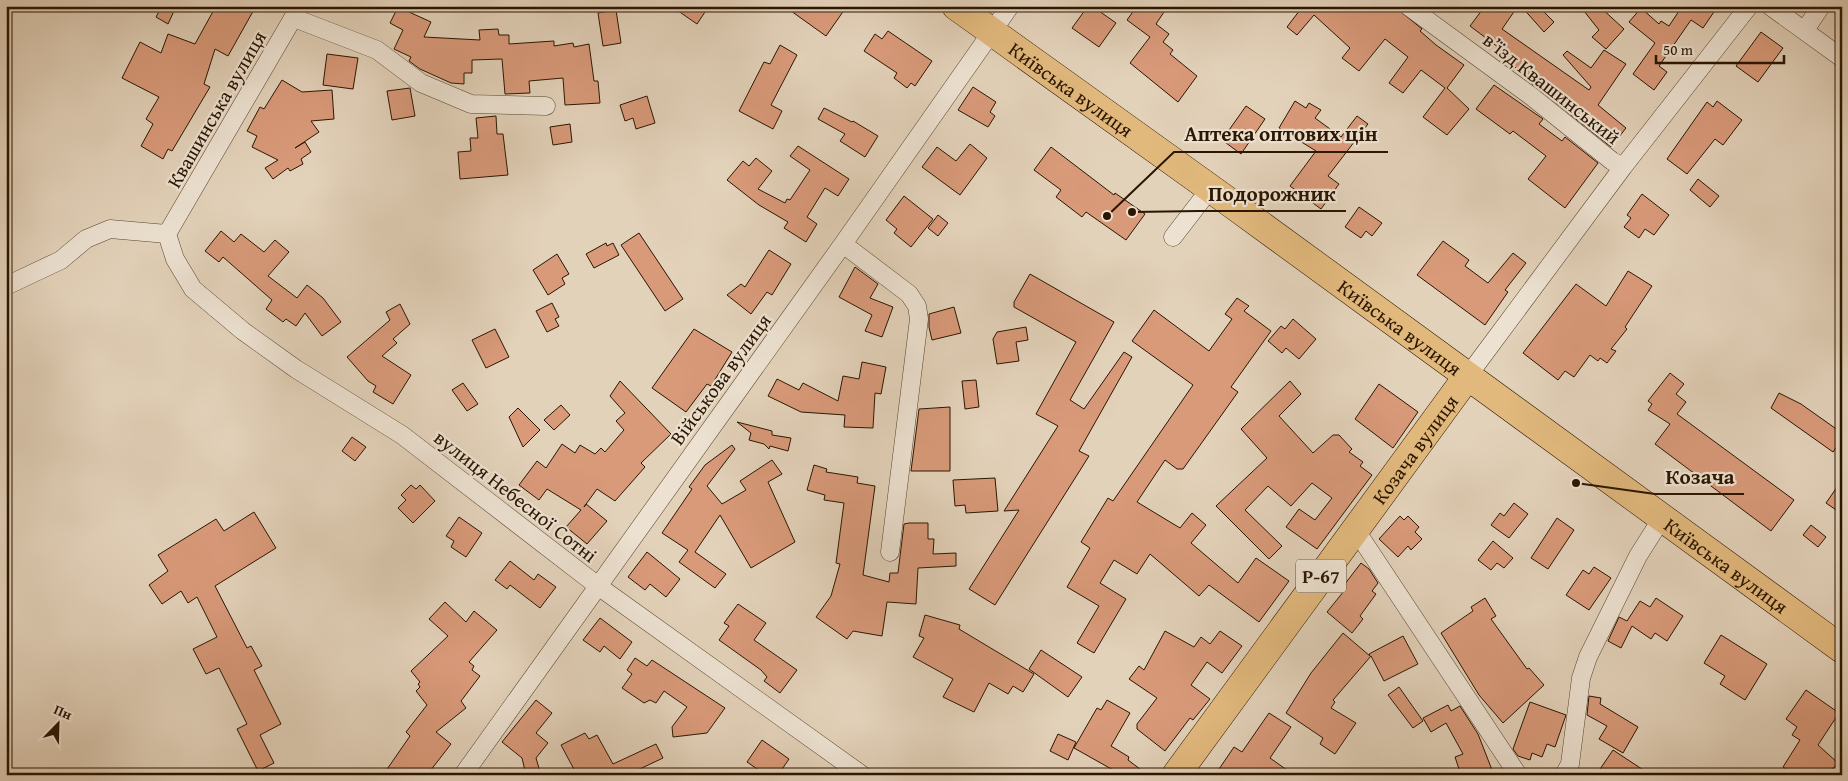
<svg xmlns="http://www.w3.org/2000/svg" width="1848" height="781" font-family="'Gentium Book Plus',serif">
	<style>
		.building { fill: #d99a7a; stroke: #2a1500 }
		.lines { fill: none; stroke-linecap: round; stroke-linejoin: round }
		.minor-casing { stroke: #58442e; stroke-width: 19 }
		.primary-casing { stroke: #2a1500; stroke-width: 29 }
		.minor { stroke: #ede2d2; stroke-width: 18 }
		.primary { stroke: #e2b97d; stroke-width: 28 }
		.labels { text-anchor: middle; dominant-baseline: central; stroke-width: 4.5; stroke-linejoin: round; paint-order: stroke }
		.shield { fill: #ede2d2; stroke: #64523f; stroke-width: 1 }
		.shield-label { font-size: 19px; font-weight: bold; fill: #2a1500 }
		.street-label { font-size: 20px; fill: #2a1500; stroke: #ede2d2 }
		.leader { fill: none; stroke: #2a1500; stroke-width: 2 }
		.callout-dot { fill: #2a1500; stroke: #ede2d2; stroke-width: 2 }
		.callout-label { font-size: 21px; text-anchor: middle; font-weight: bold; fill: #2a1500; stroke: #ede2d2; stroke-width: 4.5; stroke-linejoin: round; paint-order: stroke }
	</style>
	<rect width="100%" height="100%" fill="#e3d2ba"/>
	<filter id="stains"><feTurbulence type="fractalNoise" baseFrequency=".004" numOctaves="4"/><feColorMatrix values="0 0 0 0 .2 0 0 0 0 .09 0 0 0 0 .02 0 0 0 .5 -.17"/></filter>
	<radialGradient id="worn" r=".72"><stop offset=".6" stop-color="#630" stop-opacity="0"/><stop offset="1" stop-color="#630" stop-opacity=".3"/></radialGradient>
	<path class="building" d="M162,6l12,5 -6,13 -12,-7z
		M216,6h40l-28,50 -13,-7 -11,35 6,3 -38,64 -4,-2 -5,10 -22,-13 12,-22 -7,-5 13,-22 -37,-19 18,-36 21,11 7,-19 27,10z
		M671,6h38l-12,18z
		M784,6h63l-21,30z
		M1088,6h4l24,17 -17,24 -27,-19z
		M1137,6h31l-12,18 13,10 -6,8 10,8 -3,4 27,22 -19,26 -48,-39 20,-26 -23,-17z
		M1303,6h91l28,23 -2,2 16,14 28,20 -17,23 22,21 -22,26 -24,-18 22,-29 -24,-18 -18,23 -14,-10 19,-26 -23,-18 -26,32 -17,-13 8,-10 -36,-33 -17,20 -10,-8z
		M1485,6h33l-16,23 87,61 2,-3 -28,-32 4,-4 24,17 13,-18 22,14 -28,41 28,23 -15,19 -81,-65 2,-3 -30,-21 4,-5 -36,-27z
		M1521,6h17l16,16 -10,10z
		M1580,6h19l25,23 -18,20 -14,-12 7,-7z
		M1673,6h45l-15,22 -12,-8 -32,46 8,6 -13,18 -21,-16 22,-31 -26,-21 12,-14 18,16 2,-3 8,5 10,-15z
		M398,7l33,15 -7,15 56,3 -1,-10 19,-1 1,6h10v9l45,-3v5l19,-3 1,4 15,-3 5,37h4l2,22 -35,2 -2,-27 -34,3 1,12 -25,1 -3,-35 -30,1v13h-8v11l-13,-1 -31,-14 -11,-8 2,-4 -17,-8 9,-19 -13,-7z
		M616,10l5,33 -18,3 -5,-33z
		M888,31l44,30 -17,25 -4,-3 -4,5 -13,-10 3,-5 -33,-22 11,-17 7,5z
		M1761,32l22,16 -25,34 -22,-16z
		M780,45l17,10 -26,50 11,6 -9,18 -34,-18 25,-49 6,2z
		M327,54l31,4 -5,31 -30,-4z
		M282,80l20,12 30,-2 2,29 -23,2 8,11 -24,16 10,-6 6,10 -10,7 2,5 -13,7 -2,-3 -15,11 -8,-11 13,-8 -26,-13 5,-11 -10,-5 13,-24 4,2z
		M1494,85l49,34 -4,5 23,17 3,-4 33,26 -33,45 -37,-29 18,-23 -33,-25 -3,3 -34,-25z
		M973,87l23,15 -6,10 5,4 -7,11 -30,-17z
		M410,88l5,28 -23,4 -5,-29z
		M647,96l8,27 -19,6 -3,-11 -8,3 -5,-16z
		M1295,101l11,7 3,-5 12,7 -6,8 26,19 16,-21 11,8 -40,52 11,8 -18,25 -31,-23 26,-35 -37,-23z
		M1717,101l25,19 -19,25 -8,-6 -28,35 -20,-15 40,-57 6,5z
		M1246,106l19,13 -24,35 -19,-14z
		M824,108l28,14 1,-1 25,15 -13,21 -25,-16 5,-7 -27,-15z
		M496,116l1,18h6l5,41 -48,4 -2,-27 13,-1 -1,-13h8l-2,-20z
		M570,124l2,18 -19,3 -3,-18z
		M970,144l17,14 -27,37 -38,-28 15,-20 19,14z
		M798,146l51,33 -11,17 -13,-8 -18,29 10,7 -11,18 -22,-14 4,-6 -29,-17 -32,-25 16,-19 6,5 7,-8 16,13 -14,18 27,14 2,-4 3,1 20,-30 -20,-14z
		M1051,147l63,48 1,-2 30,21 -19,26 -40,-28 -4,5 -26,-20 5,-7 -27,-20z
		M1698,179l21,17 -9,11 -20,-17z
		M1642,194l27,21 -15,20 -9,-6 -6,9 -15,-11 7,-9 -4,-3z
		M904,196l29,23 -22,28 -17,-14 3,-4 -11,-9z
		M1359,207l23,16 -10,13 -6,-5 -5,7 -16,-11z
		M938,215l10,8 -10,13 -10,-8z
		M221,231l13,11 7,-8 23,18 11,-12 14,12 -21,24 29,22 10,-13 16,13 18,24 -19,14 -17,-23 -9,13 -10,-7 -3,3 -17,-13 6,-9 -49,-43 -4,5 -14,-11z
		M639,233l44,66 -18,12 -44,-66z
		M1443,241l26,19 -4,6 23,17 25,-30 13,10 -21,27 3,2 -23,33 -68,-50z
		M606,243l1,3 6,-3 6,12 -25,13 -8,-14z
		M769,250l22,14 -19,31 -5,-3 -16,22 -24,-19 14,-11 4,3z
		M557,254l12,20 -7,4 3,6 -17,11 -15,-25z
		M855,267l23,17 -8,14 23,9 -11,30 -17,-6 7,-16 -33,-18z
		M1628,271l24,15 -27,41 2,2 -16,20 5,2 -9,12 -7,-5 -2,3 -8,-6 -16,22 -9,-6 -7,9 -35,-27 53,-69 30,22z
		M1030,274l84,48 -44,78 14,9 40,-57 8,5 -53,94 10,5 -94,149 -26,-16 50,-79 -15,1 54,-85 -22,-12 40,-72 -62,-35v-5z
		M1237,298l12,8 -5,5 27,20 -40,56 7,5 -55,77h-6l-12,-9 -28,42 43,26 12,-15 14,12 -15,18 47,40 18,-25 33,23 -30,41 -50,-37 -10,11 -49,-42 -13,20 -23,-14 -14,23 26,16 -32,54 -17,-10 22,-37 -32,-19 23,-39 -9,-6 27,-44 5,3 80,-116 -61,-44 22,-31 55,41 23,-32 -7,-5z
		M552,303l7,14 -4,2 4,7 -12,6 -11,-21z
		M400,304l10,20 -17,15 4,4 -15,13 29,19 -18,29 -20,-12 3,-6 -8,-5 -21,-24 43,-37 -4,-8z
		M954,307l7,26 -29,7 -3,-13v-13z
		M1293,319l23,20 -17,20 -13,-11 -4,5 -14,-12 13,-15 4,3z
		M1026,327l2,13 -12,2 3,19 -22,3 -4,-25 4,-7z
		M495,329l14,28 -23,11 -14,-28z
		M694,329l38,23 -21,34 -4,-2 -21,28 -34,-24z
		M862,362l24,5 -5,27 -6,-1 -2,35 -29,-1 1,-12 -44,-3 -33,-16 9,-17 22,11 4,-7 35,18 5,-25 16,3z
		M1670,373l14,11 -8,10 10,8 -9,12 117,86 -23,31 -116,-87 15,-20 -22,-14 4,-6 -4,-3z
		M976,380l3,27 -14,2 -3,-28z
		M620,381l51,53 -30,29 4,4 -30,34 -18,-12 -13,18 2,-3 21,17 -20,23 -21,-17 15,-17 -34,-21 -8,11 -20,-15 18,-24 9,7 16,-24 13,9 5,-8 15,9 6,-6 4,4 19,-22 -8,-9 9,-8 -15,-17z
		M1290,381l11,13 -22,22 34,37 20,-18h6l13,14 -3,3 14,10 -3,4 12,9 -55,74 -31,-22 13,-18 16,11 17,-22 -20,-15 -21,23 -23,-20 -23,24 37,36 -13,13 -53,-53 51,-48 -26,-29z
		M463,383l15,21 -11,7 -15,-21z
		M1379,384l39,28 -25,36 -38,-29z
		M1779,393l22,11 41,29v6l-9,13 -62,-44z
		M561,405l9,10 -16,15 -10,-10z
		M950,407v64h-39l8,-62z
		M518,408l22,22 -17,17 -14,-30z
		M737,422l35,9v4l19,3 -3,13 -18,-5 -1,3 -5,-5 -15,-4 2,-7z
		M352,437l14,10 -11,14 -13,-10z
		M732,445l3,4 -28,37 15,18 24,-14 -6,-9 32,-21 10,14 -14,8 27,60 -44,26 -31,-53 -25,37 31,22 -11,14 -36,-26 9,-12 -26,-17 30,-44 -3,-2 16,-22z
		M814,465l13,4 -1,3 32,5 -1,6 18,3 -12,89 26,7 1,-9h8l6,-49 5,-1h19v16h6l-1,15 23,-1v13l-38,2 -2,36 -29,-2 -5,34 -29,-5 -6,8 -31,-22 15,-21 9,-32 -4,-1 8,-60 -20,-3 1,-5 -18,-5z
		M995,478l3,33 -32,2 -1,-8 -10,1 -2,-26z
		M1842,480v34l-16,-11z
		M411,485l5,4 4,-4 15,16 -22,22 -15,-15 8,-8 -5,-5z
		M1514,503l14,11 -19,24 -18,-13 9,-12 4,3z
		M254,512l22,36 -61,38 32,62 4,-2 11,20 -8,4 27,54 -21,11 14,28 -16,8 -21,-42 10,-5 -28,-56 -13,6 -13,-25 24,-12 -20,-40 -9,6 -7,-12 -19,13 -13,-19 19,-14 -10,-16 58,-36 8,12z
		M1400,516l4,4 4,-4 11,11 -4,5 7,7 -11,11 -3,-4 -10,11 -19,-18z
		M459,517l23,16 -16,24 -15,-10 3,-6 -8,-5z
		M1557,518l17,12 -26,39 -17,-11z
		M1811,525l15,12 -8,10 -15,-12z
		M1493,541l20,17 -9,10 -7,-5 -6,7 -13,-10z
		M647,552l33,27 -14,18 -16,-13 -5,6 -17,-13z
		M510,561l24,19 4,-6 18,13 -16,21 -30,-23 -3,4 -12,-9z
		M1361,563l8,6 9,14 -6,8 4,3 -16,22 3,3 -11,14 -25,-21 17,-21 -3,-2z
		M1594,567l17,11 -22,32 -23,-15 17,-25 6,4z
		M1485,598l11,18 -5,3 36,50 2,-1 15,17 -41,38 -24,-28 -38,-62 32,-22 -2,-4z
		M1656,598l27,18 -16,25 -12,-8 -4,6 -19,-13 -11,22 -13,-7 11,-24 8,4 13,-20 10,6z
		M445,602l21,20 8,-11 23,19 -28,32 5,4 -2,4 8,6 -19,25 5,7 -30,24 15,12 -24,31h-44l27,-39 -4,-4 21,-27 -11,-14 4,-4 -2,-3 2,-2 -9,-11 37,-35 -19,-17z
		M738,604l28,19 -12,17 43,30 -17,23 -16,-12 3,-4 -6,-7 -42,-30 10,-14 -5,-3z
		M925,615l35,10 -1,4 75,45 -11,18 -10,-6 -5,8 -19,-11 -15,29 -31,-15 10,-18 -40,-22 11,-19 -5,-2z
		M600,618l32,24 -12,17 -16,-13 -4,6 -17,-12z
		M1165,631l29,16 7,-10 9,7 10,-13 22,15 -20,27 -15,-11 -16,23 19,14 -17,21 -3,-2 -25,33 -28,-22v-5l20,-26 -28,-19 10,-13 5,4z
		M1343,633l27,23 -1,-2 34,-18 15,28 -34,17 -13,-25 -38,44 2,2 -4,6 25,15 -21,31 -15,-10 3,-6 -37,-25 25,-40z
		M1721,635l46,29 -22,36 -25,-16 5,-8 -21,-13z
		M1041,650l41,27 -14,20 -39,-28z
		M635,658l12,8 5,-6 73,48 -18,25 -34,4 -1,-10 15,-20 -23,-16 -8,12 -6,-3 -6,3 -22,-15 10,-14 -5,-4z
		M1399,687l24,34 -10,7 -25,-33z
		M1806,690l33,23 -21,32 20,18 -11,12h-32l-12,-8 17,-27 -8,-5 5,-8 -11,-8z
		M1589,696l12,2 -1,6 38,23 -15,26 -24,-14 8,-13 -20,-11z
		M536,700l16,13 -16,20 12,10 -12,15 5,17h-15l-4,-17 -20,-16z
		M1107,700l23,13 -19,33 18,11 -1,3 20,15h-26l-48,-27 23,-40 4,2z
		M1530,702l36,13 -11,32 -8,-3 -5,13 -10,-4 -2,7 -12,-4 -5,-7z
		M1448,705l3,6 9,-5 18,28 16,41h-33l-6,-18 8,-3 -17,-31 -15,9 -8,-14z
		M1269,713l22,14 -21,31 24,17h-79l19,-28 8,5z
		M585,733l4,6 8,-4 16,29 43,-20 7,14 -36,17h-50l-16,-30z
		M1058,734l18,8 -8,18 -18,-9z
		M762,740l27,19 -11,16h-12l-19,-13z
		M1613,750l38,25h-55z"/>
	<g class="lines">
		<defs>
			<path id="minor" d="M1408,6l123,90 81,65 11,6
				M1770,6l72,52
				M294,18l83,32 44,33 50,21 75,2
				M1805,30l16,-24
				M167,234l8,25 18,30 50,42 53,38 106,66 196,151 264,189
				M167,234l133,-228
				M1173,237l37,-48
				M843,244l66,50 8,12 2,13 -29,233
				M6,286l55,-26 25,-21 24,-10 57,5
				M1467,377l156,-210 126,-161
				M1355,529l163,246
				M463,775l380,-531 167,-238
				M1564,775l6,-11 11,-86 7,-21 50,-101 24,-38"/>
			<g id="primary">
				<path id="s1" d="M956,6l276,198 610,445"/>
				<path id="s2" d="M1176,775l291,-398"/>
			</g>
		</defs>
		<use href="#minor" class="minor-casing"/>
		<use href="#primary" class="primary-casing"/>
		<use href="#minor" class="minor"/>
		<use href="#primary" class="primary"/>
	</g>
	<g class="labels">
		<rect class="shield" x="1296" y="559.5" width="50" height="33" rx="4"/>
		<g class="shield-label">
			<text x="1321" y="576">Р-67</text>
		</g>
		<g class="street-label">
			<text transform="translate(1552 88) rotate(38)">в’їзд Квашинський</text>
			<text stroke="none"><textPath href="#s1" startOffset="142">Київська вулиця</textPath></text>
			<text transform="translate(216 109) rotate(-60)">Квашинська вулиця</text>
			<text stroke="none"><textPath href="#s1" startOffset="548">Київська вулиця</textPath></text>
			<text transform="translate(720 379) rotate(-54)">Військова вулиця</text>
			<text stroke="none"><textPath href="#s2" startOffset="404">Козача вулиця</textPath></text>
			<text transform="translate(516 496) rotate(38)">вулиця Небесної Сотні</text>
			<text stroke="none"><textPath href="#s1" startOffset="952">Київська вулиця</textPath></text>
		</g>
	</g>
	<path class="leader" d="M1107 216L1174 152H1388M1132 212L1199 211H1346M1576 483L1655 494H1744"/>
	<g class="callout-dot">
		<circle cx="1107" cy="216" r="5"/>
		<circle cx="1132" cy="212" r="5"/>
		<circle cx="1576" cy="483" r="5"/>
	</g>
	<g class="callout-label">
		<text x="1281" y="141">Аптека оптових цін</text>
		<text x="1272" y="201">Подорожник</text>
		<text x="1700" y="484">Козача</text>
	</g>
	<rect width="1848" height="781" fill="none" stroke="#e3d2ba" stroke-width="25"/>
	<rect x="8" y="8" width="1833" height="766" fill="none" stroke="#2a1500" stroke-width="2.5"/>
	<rect x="12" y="12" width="1823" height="756" fill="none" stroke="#2a1500"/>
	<g transform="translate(58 724) rotate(23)" stroke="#ede2d2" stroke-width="4" paint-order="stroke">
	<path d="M0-4L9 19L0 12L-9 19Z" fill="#2a1500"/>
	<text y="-8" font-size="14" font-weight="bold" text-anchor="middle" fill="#2a1500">Пн</text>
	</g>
	<path d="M1656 55v8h128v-8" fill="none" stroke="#2a1500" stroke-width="2.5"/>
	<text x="1663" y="55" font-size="15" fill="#2a1500" stroke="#ede2d2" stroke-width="4" paint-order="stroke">50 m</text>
	<rect width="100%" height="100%" filter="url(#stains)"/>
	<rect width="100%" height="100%" fill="url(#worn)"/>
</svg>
